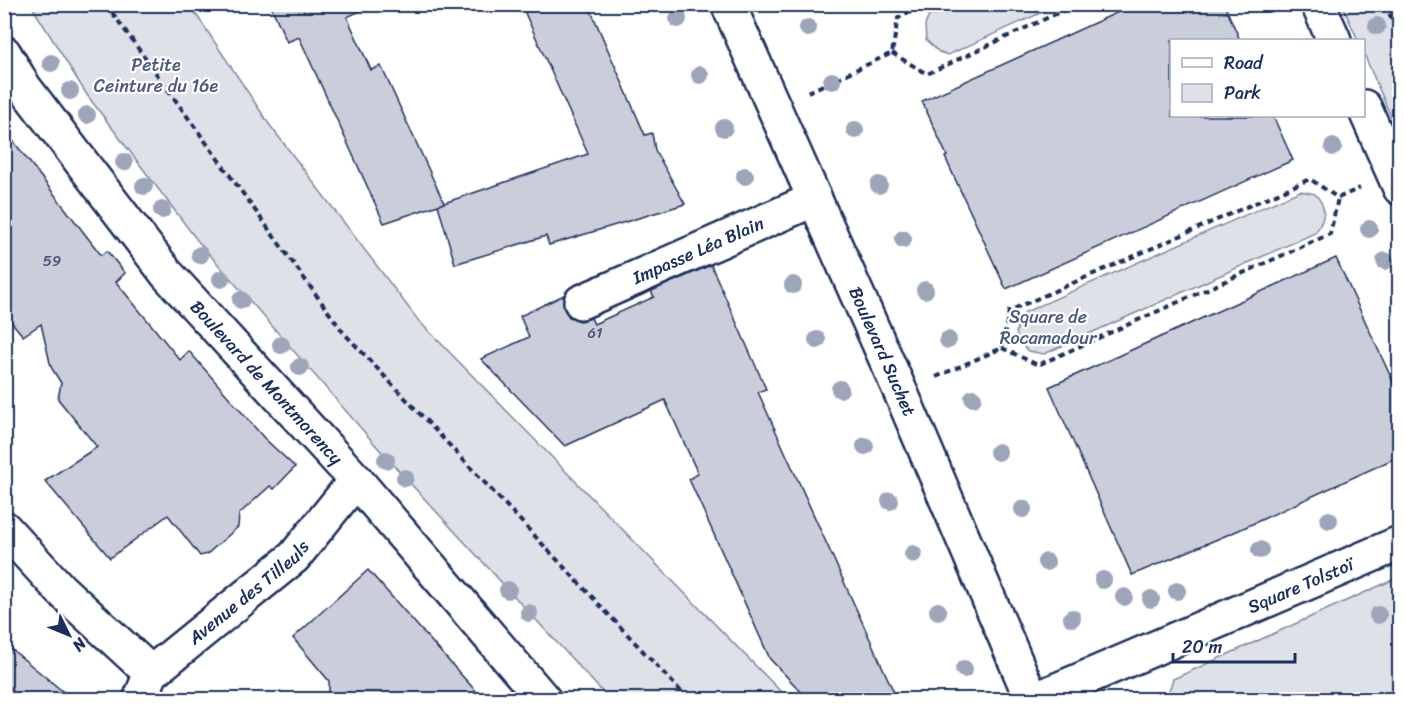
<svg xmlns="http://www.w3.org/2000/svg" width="1404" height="704" font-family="Sriracha,sans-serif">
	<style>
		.green { fill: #dee1e7; stroke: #7c88a2; stroke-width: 1.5 }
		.building { fill: #caceda; stroke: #1b2f5e; stroke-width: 1.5 }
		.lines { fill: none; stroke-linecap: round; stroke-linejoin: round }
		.minor-casing { stroke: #1b2f5e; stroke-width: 38 }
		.major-casing { stroke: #1b2f5e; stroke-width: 38 }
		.path { stroke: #1b2f5e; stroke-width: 4; stroke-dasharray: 6 4.5; stroke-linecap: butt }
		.minor { stroke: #fff; stroke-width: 33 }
		.major { stroke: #fff; stroke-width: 33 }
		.tree { fill: #9da5b9 }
		.labels { text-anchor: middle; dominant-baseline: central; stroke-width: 4.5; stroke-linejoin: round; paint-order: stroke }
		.number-label { font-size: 15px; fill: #47577d }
		.park-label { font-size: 18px; fill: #4c5c80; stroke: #fff }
		.street-label { font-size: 18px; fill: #1b2f5e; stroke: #fff }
	</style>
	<rect width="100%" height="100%" fill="#fff"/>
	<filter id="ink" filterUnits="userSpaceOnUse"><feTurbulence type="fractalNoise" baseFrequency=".0167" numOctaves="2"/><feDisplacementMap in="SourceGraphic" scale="12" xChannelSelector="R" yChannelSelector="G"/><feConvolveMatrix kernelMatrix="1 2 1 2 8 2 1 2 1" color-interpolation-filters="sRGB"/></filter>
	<g filter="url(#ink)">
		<path class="green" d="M31,5h159l79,119 149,196 370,379h-179l-223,-242 -189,-217 -110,-145z
			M954,5v-1l104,1 -110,50 -9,-3 -13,-12 -1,-15 4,-9z
			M1342,5h57v130l-35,-81v-14h-6z
			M1300,191l15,3c13,14 10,25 0,39l-271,121 -16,-3c-15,-11 -15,-24 -3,-39z
			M1399,577v122h-233l7,-20z"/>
		<path class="building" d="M270,4h105l-28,13 24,53 10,-4 63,137 -60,20 -85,-186 -12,5z
			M521,4h67l57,131 7,-2 3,17 30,54 -136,41 -3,-9 -91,28 -17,-59 150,-51z
			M1136,4h88l16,36h-68v76h101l20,44 -287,129 -61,-132 2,-1 -25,-55z
			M4,129l97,126 6,-4 18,22 -9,9 64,78 9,-9 75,87 31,29 -21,22 -4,-3 -31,28 -1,13 -31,27 -7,2 -32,-41 -58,43 -65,-77 52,-34 -39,-48 3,-16 -10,-16 -10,-43 -18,12 -19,-23z
			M1336,258l64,139v59l-161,74 -107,45 -83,-188z
			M711,265l55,124 -8,3 139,307h-89l-38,-40 -81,-180 9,-5 -33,-74 -100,46 -84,-87 48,-22 -9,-21 44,-21v14l5,8 11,4 11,-3 3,6 60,-27 -3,-6z
			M368,570l87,98 28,31h-154v-18l-36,-43z
			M4,643l68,56h-68z"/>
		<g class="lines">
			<defs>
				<g id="minor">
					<path d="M1318,4l16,36"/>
					<path id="s1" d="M4,53l20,34 143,187 189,206 188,220"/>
					<path d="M1364,107l36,81"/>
					<path id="s2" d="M581,302l234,-103"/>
					<path d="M4,528l57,62 90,83"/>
					<path id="s3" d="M140,700l11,-27 143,-116 62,-77"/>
					<path id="s4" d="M1034,700l366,-157"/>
				</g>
				<g id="major">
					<path id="s5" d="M728,4l173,389 131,307"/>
				</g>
			</defs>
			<use href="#minor" class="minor-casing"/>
			<use href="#major" class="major-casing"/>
			<path class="path" d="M106,4l237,328 346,368
				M1385,4l15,33
				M892,53l35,21 150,-70
				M808,92l84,-39 6,-35 30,-14
				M1002,348l36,17 292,-131 8,-36
				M936,377l66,-29 7,-37 301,-132 28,19 22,-10"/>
			<use href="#minor" class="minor"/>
			<use href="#major" class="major"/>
		</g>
		<g class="tree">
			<circle cx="678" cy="19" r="9"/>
			<circle cx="1377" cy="26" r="9"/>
			<circle cx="808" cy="28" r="9"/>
			<circle cx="51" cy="63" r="9"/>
			<circle cx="700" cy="75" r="9"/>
			<circle cx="832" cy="81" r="9"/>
			<circle cx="70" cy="91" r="9"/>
			<circle cx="87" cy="115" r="9"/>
			<circle cx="724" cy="128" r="9"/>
			<circle cx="855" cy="130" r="9"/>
			<circle cx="1333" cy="147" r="9"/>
			<circle cx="124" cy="162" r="9"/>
			<circle cx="745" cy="176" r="9"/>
			<circle cx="879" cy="185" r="9"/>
			<circle cx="144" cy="186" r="9"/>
			<circle cx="162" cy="210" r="9"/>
			<circle cx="1369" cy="229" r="9"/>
			<circle cx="903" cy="239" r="9"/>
			<circle cx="200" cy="255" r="9"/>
			<circle cx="1385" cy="261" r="9"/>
			<circle cx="221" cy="279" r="9"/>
			<circle cx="793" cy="285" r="9"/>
			<circle cx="925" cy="290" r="9"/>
			<circle cx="241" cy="300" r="9"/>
			<circle cx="817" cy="340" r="9"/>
			<circle cx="948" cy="340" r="9"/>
			<circle cx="281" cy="345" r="9"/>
			<circle cx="300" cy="367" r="9"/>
			<circle cx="840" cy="389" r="9"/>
			<circle cx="973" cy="398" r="9"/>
			<circle cx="865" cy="446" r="9"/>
			<circle cx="998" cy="452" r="9"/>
			<circle cx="386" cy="460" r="9"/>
			<circle cx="405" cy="478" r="9"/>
			<circle cx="890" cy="501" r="9"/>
			<circle cx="1023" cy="509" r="9"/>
			<circle cx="1329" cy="520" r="9"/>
			<circle cx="1260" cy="550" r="9"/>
			<circle cx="913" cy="554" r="9"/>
			<circle cx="1046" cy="562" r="9"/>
			<circle cx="1103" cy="580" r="9"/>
			<circle cx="508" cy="590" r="9"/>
			<circle cx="1177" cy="591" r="9"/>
			<circle cx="1124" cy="597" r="9"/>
			<circle cx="1151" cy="599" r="9"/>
			<circle cx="938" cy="611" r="9"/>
			<circle cx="529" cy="613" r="9"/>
			<circle cx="1378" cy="615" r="9"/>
			<circle cx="1072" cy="618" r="9"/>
			<circle cx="964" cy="669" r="9"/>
		</g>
	</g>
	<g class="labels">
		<g class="number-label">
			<text x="52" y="261">59</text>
			<text x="595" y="333">61</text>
		</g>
		<g class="park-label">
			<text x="156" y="65">Petite<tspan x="156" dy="21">Ceinture du 16e</tspan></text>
			<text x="1048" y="317">Square de<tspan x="1048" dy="21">Rocamadour</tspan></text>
		</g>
		<g class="street-label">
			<text stroke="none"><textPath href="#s2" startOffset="128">Impasse Léa Blain</textPath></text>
			<text stroke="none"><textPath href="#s5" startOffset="380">Boulevard Suchet</textPath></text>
			<text stroke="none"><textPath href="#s1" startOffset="422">Boulevard de Montmorency</textPath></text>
			<text stroke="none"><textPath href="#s4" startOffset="290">Square Tolstoï</textPath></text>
			<text stroke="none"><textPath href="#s3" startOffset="156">Avenue des Tilleuls</textPath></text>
		</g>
	</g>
	<rect width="1404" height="704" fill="none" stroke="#fff" stroke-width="24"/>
	<rect x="12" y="12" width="1380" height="680" fill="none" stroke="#1b2f5e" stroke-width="2" filter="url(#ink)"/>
	<rect x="1170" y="39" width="195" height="78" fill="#ffffff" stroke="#a4acbf" stroke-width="1.5"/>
	<rect x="1182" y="58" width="30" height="9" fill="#ffffff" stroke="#a4acbf" stroke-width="1.5"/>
	<text x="1224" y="69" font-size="18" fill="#1b2f5e">Road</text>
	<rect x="1182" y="84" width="30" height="18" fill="#dee1e7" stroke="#a4acbf" stroke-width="1.5"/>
	<text x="1224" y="99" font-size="18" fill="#1b2f5e">Park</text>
	<g transform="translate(69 635) rotate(133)" stroke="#ffffff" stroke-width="4.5" paint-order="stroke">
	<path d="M0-4.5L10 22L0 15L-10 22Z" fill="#1b2f5e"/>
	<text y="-9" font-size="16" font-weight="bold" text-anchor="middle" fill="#1b2f5e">N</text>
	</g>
	<path d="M1173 653v9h122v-9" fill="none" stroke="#1b2f5e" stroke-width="3"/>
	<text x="1182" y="653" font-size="18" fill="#1b2f5e" stroke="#ffffff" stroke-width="4.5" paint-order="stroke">20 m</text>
</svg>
